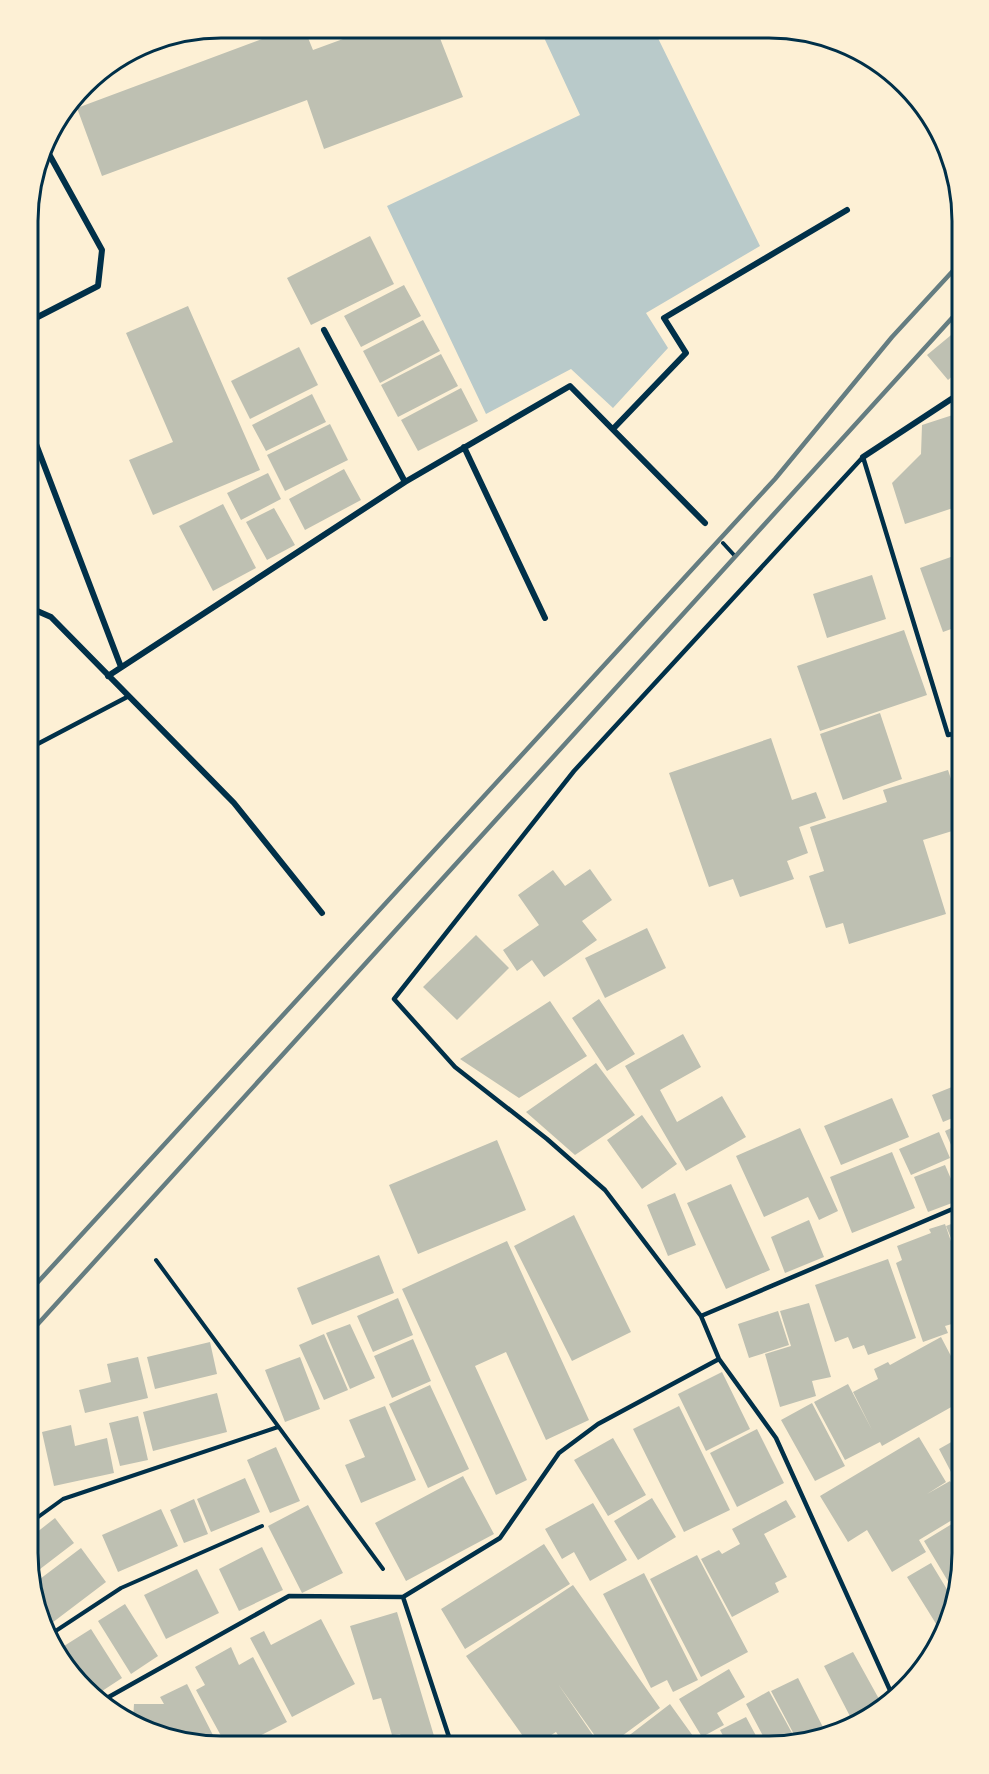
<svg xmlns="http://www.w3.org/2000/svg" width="989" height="1774" font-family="Raleway,sans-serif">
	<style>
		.green { fill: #b9caca }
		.building { fill: #bec0b2 }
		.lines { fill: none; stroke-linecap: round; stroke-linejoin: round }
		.path { stroke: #003049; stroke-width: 4 }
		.service { stroke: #003049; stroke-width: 4.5 }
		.minor { stroke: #003049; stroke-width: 6 }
		.rail { stroke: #657d81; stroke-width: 4.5 }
		.rim { fill: none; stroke: #003049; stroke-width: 3 }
	</style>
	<rect width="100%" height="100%" fill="#fdf0d5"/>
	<path class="green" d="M540,29l114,1 106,216 -114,67 22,35 -55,60 -42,-39 -85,45 -99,-208 193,-91z"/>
	<path class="building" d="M294,27l10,1 9,22 60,-22h63l27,69 -139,52 -17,-49 -205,76 -25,-68z
		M370,236l24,48 -83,41 -24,-47z
		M404,285l17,31 -60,31 -17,-31z
		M188,306l72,164 -107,45 -24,-55 44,-18 -47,-109z
		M423,320l17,31 -60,32 -17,-32z
		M962,326v42l-14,12 -21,-25z
		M299,347l19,38 -68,34 -19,-38z
		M441,354l17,32 -60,31 -17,-32z
		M461,388l17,33 -60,30 -17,-31z
		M312,394l14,28 -60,29 -14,-26z
		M962,412v93l-57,19 -13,-41 29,-29 1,-29z
		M330,424l18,36 -63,31 -18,-36z
		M344,469l17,31 -56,30 -16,-31z
		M268,473l13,26 -40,21 -14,-27z
		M223,504l33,64 -43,23 -34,-65z
		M274,508l21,37 -28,15 -21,-38z
		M962,553v72l-19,7 -23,-64z
		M872,575l14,44 -59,19 -14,-44z
		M904,630l23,65 -107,36 -23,-65z
		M880,713l22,66 -59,21 -23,-66z
		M771,738l21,62 24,-8 10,26 -27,9 9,26 -21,8 7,18 -54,18 -7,-18 -24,8 -40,-114z
		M948,770l14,42v16l-39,12 23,74 -97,30 -6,-21 -17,5 -17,-52 15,-5 -14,-44 77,-25 -4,-12z
		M590,869l22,31 -30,21 15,19 -53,37 -12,-17 -15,11 -14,-21 36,-25 -21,-30 35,-25 12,16z
		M647,928l19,40 -61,30 -20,-40z
		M476,935l33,33 -52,52 -34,-33z
		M599,999l36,55 -28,17 -35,-53z
		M550,1001l37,55 -68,42 -59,-39z
		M683,1034l18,33 -41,23 17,32 45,-26 24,41 -60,34 -61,-105z
		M596,1063l39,52 -60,40 -49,-43z
		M962,1083v31l-19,8 -11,-27z
		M892,1098l17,39 -68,28 -17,-39z
		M642,1115l35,49 -35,25 -35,-49z
		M962,1123v47l-17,-39z
		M800,1128l38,83 -19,9 -11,-23 -44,20 -28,-61z
		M939,1132l11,26 -39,17 -12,-26z
		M497,1140l29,70 -108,44 -29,-69z
		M892,1152l23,56 -63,25 -22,-56z
		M945,1165l15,35 -32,12 -14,-35z
		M731,1184l39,86 -44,19 -39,-86z
		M675,1193l21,52 -28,11 -21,-51z
		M574,1215l57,117 -59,29 -58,-115z
		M809,1220l15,37 -39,16 -14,-36z
		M962,1220v45l-16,-39z
		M945,1224l17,49v48l-17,5 3,7 -25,9 -27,-79 6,-3 -5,-14 34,-13 -2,-4z
		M507,1241l82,179 -43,20 -40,-88 -31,14 52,114 -31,15 -94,-206z
		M379,1255l15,38 -82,32 -15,-37z
		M888,1259l28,79 -48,17 -4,-10 -11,4 -5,-12 -13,5 -20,-57z
		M398,1298l15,37 -40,17 -16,-36z
		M809,1303l22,74 -19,4 4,15 -36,11 -15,-53 26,-8 -11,-35z
		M778,1311l11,34 -40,13 -11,-34z
		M350,1324l25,54 -25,11 -24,-56z
		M324,1334l24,56 -24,10 -25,-55z
		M941,1337l21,40v24l-80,45 -2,-4 -35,18 -31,-58 34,-18 24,46 -19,-38 25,-13 -4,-10 14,-7 2,3z
		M413,1339l18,42 -39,17 -18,-42z
		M210,1342l7,32 -62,15 -8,-32z
		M138,1357l10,41 -63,15 -6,-23 32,-8 -4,-18z
		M300,1357l20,52 -35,13 -20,-52z
		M722,1372l28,57 -44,22 -28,-57z
		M430,1385l39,84 -41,19 -39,-84z
		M217,1393l10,39 -74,19 -10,-39z
		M812,1403l33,63 -30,15 -34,-61z
		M385,1406l31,74 -55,23 -16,-38 20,-8 -16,-37z
		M679,1406l51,104 -46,22 -51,-103z
		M138,1416l10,44 -28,6 -11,-43z
		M71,1425l4,21 32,-8 7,35 -60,13 -12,-54z
		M757,1429l27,54 -47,24 -27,-54z
		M962,1436v57l-23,-44z
		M919,1437l27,45 -19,12 23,-13 12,21v12l-43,26 7,12 -34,20 -25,-42 -19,12 -28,-46z
		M613,1438l33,57 -38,21 -34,-56z
		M276,1447l24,54 -30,12 -23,-53z
		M463,1476l31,58 -88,47 -31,-58z
		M245,1478l15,34 -49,20 -14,-33z
		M27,1484l12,15 -12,10z
		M652,1498l24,39 -38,23 -24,-39z
		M194,1499l14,35 -24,9 -14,-33z
		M786,1500l10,17 -32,17 23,43 -12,6 4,9 -47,25 -31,-58 18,-9 3,4 18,-10 -8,-15z
		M593,1503l34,57 -37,21 -16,-29 -12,7 -17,-30z
		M308,1505l35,68 -41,20 -34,-67z
		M161,1509l17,37 -60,26 -16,-37z
		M55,1518l19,25 -43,33 -4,-36z
		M960,1519l2,48 -7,26 -31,-52z
		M544,1544l26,40 -105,65 -24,-40z
		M262,1547l21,43 -44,21 -20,-42z
		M81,1548l25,34 -62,47 -7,-13 -5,-31z
		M697,1555l51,97 -47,25 -51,-98z
		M931,1563l23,38 -11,34 -36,-58z
		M197,1569l22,44 -53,26 -22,-44z
		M644,1573l54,107 -25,12 -6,-12 -16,8 -48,-94z
		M573,1585l87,123 -53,39h-4l-45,-63 43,63 -36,-1 -9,-14 -22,14h-4l-64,-90z
		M125,1604l33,52 -27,18 -33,-53z
		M397,1612l40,134h-33l-4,-12 -8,1 -11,-37 -8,2 -23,-74z
		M321,1619l34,65 -63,33 -42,-79 14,-7 7,14z
		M91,1629l31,49 -26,17 -32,-49z
		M231,1647l8,18 14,-8 34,65 -45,23h-16l-30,-55 9,-5 -10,-18z
		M853,1652l31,56 -30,16 -30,-58z
		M729,1669l16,28 -28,16 7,12 -22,12 -23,-38z
		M798,1678l30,59 -30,5 -27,-51z
		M187,1684l31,61h-23l-62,-25 1,-16h30l-4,-7z
		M769,1691l28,51 -28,5 -23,-43z
		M670,1704l28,39 -5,4h-79z
		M746,1717l16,30h-33l-9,-17z
		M716,1735l7,12h-15l-3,-6z
		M551,1738l7,8h-18z"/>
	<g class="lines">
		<path class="path" d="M723,543l11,12
			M156,1260l227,309
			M27,1525l36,-26 215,-72
			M48,1636l73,-48 141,-62"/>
		<path class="service" d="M863,457l-289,314 -180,228 61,68 92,72 58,51 96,126 18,43 57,79 118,261
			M863,457l85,278 14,-3
			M28,749l101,-53
			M701,1316l261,-111
			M403,1597l49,149
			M98,1703l191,-107 114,1 97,-59 59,-85 39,-29 121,-65"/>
		<path class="minor" d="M28,322l70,-36 4,-36 -58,-105
			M324,330l81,152
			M28,423l93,244
			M613,429l73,-76 -22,-35 183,-108
			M464,447l81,171
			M863,457l99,-65
			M28,607l23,10 183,186 88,110
			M108,676l297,-194 165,-96 135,137"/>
		<path class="rail" d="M27,1294l748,-815 117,-142 70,-76
			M27,1336l935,-1029"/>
	</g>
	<path d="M0 0H989V1774H0ZM221 38H769A183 183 0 0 1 952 221V1553A183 183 0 0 1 769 1736H221A183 183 0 0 1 38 1553V221A183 183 0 0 1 221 38Z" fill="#fdf0d5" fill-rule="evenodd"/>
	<path class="rim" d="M221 38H769A183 183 0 0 1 952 221V1553A183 183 0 0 1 769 1736H221A183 183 0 0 1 38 1553V221A183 183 0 0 1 221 38Z"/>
</svg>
